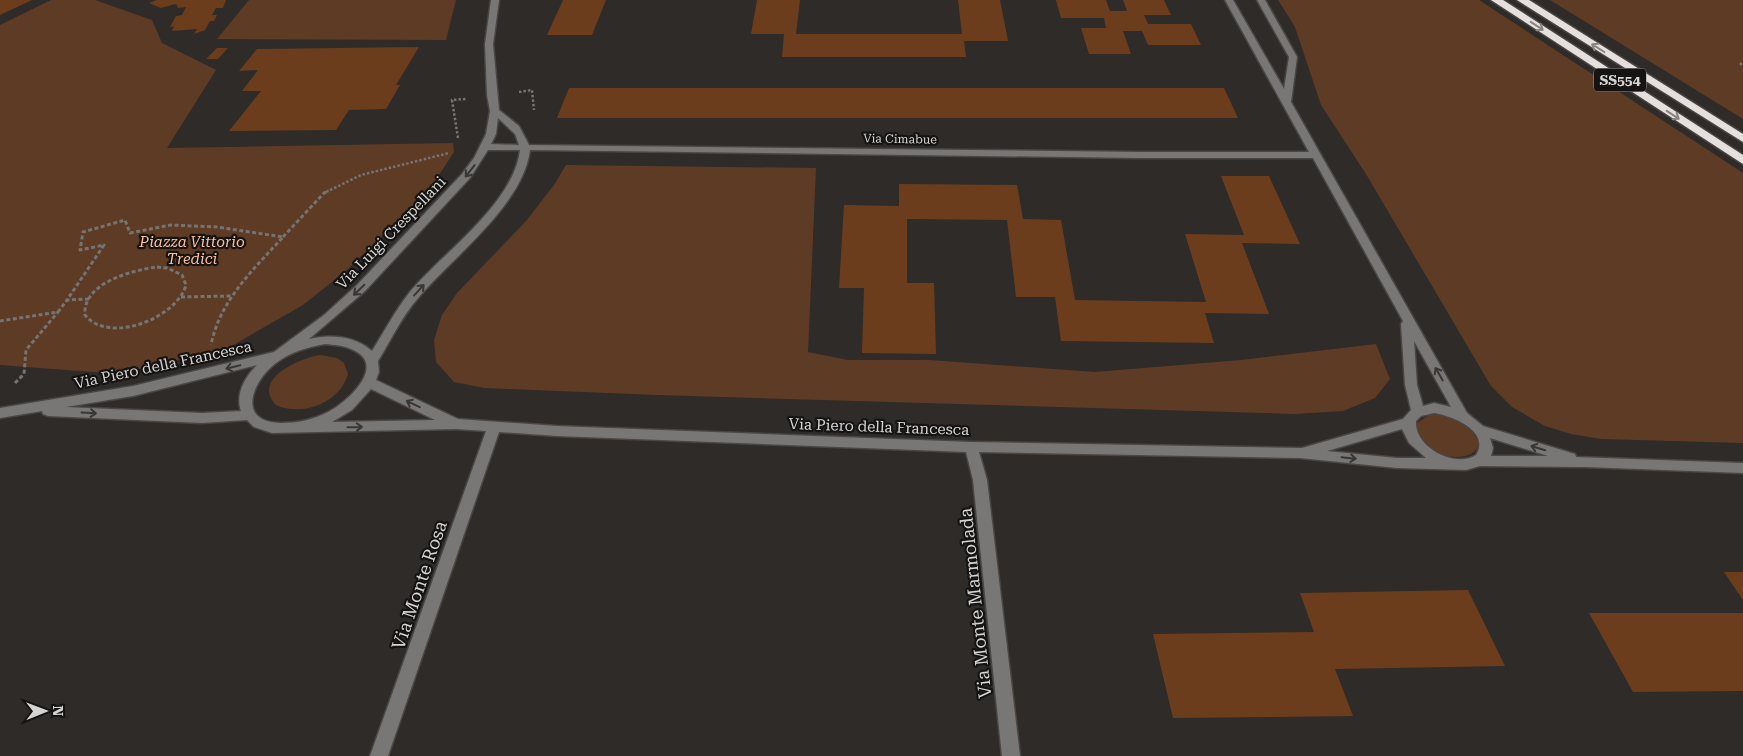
<svg xmlns="http://www.w3.org/2000/svg" width="1743" height="756" font-family="'Roboto Serif',serif">
	<style>
		.green { fill: #5e3b25 }
		.building { fill: #6c3d1d }
		.lines { fill: none; stroke-linecap: round; stroke-linejoin: round }
		.minor-casing { stroke: #4a4644; stroke-width: 3 }
		.highway-casing { stroke: #4a4644; stroke-width: 3 }
		.path-far1 { stroke: #767371; stroke-width: 2.5; stroke-dasharray: 2.5 2; stroke-linecap: butt }
		.path { stroke: #767371; stroke-width: 3; stroke-dasharray: 4 2.5; stroke-linecap: butt }
		.minor { fill: #797776; fill-rule: evenodd }
		.highway { fill: #e5e0dd; fill-rule: evenodd }
		.oneway { stroke: #888482 }
		.oneway2 { stroke: #393736 }
		.labels { text-anchor: middle; dominant-baseline: central; stroke-width: 4.5; stroke-linejoin: round; paint-order: stroke }
		.far-street-label { font-size: 12px; fill: #d6d4d2; stroke: #161413 }
		.shield { fill: #161413; stroke: #9c9a99; stroke-width: 1 }
		.shield-label { font-size: 14px; font-weight: bold; fill: #d6d4d2 }
		.street-label { font-size: 15px; fill: #d6d4d2; stroke: #161413 }
		.park-label { font-size: 15px; font-style: italic; fill: #fcbe98; stroke: #161413 }
		.near-street-label { font-size: 18px; fill: #d6d4d2; stroke: #161413 }
	</style>
	<rect width="100%" height="100%" fill="#2f2b29"/>
	<path class="green" d="M51,0h44l57,20 10,23 54,27 -49,78 286,-5 1,9 -24,37 -82,80 -45,36 -75,43 -108,26 -120,-9v-340z
		M249,0h207l-10,40 -229,-1z
		M1278,0h201l264,173v270l-142,-4 -30,-5 -26,-8 -33,-19 -21,-21 -125,-212 -45,-69 -26,-78z
		M1550,0h193v119z
		M566,165l250,3 -8,184 40,8h82l165,12 146,-12 135,-16 14,35 -15,19 -32,13 -48,3 -638,-19 -173,-7 -30,-6 -18,-20 -2,-22 8,-25 15,-22 69,-72 28,-36z
		M320,355l17,3 7,5 4,11c-8,29 -46,43 -72,31 -25,-26 24,-47 44,-50z
		M1429,415c15,-1 29,3 40,13 38,38 -58,41 -52,-5z"/>
	<path class="building" d="M0,0h32l-32,15z
		M157,0h69l-3,8h-7l-4,7h5l-3,6h-4l-5,9 -11,4 3,-5 -25,2 2,-5 -4,1 6,-11 6,-1 4,-8 -8,1 -1,-3 -2,-1 -14,4 -12,-5z
		M563,0h43l-14,35h-45z
		M757,0h43l-4,34h166l-4,-34h42l8,41h-44l2,16h-184l2,-23h-33z
		M1056,0h50l4,11h17l-4,-11h41l7,15h-27l4,9h43l10,21h-53l-6,-14h-19l8,23h-42l-8,-26h25l-2,-10h-43z
		M419,47l-23,38h4l-14,24 -37,1 -13,20 -107,1 32,-40h-19l16,-21 -19,1 18,-22z
		M217,48h11l-10,11h-12z
		M569,88h655l14,30h-681z
		M1221,176h48l31,68 -58,-1 27,71 -64,-1 9,30 -153,-2 -6,-44h-39l-9,-77 -100,-1v64h27l2,71 -74,-1 2,-65h-25l5,-83 55,1v-22l118,1 6,34 38,1 14,80 131,2 -21,-68 59,1z
		M1724,572h19v28z
		M1468,590l37,76 -170,3 18,47 -180,2 -20,-84 161,-2 -14,-39z
		M1589,613h154v78l-110,1z"/>
	<g class="lines">
		<defs>
			<path id="minor" d="M491,0h8l-6,44 6,66 20,16 10,19 611,7h169l-84,-152h8l51,89 5,-32 -32,-57h8l32,57 -6,45 176,311 16,13 92,28 1,3 167,6v10l-158,-6 -105,-1 -14,4 -69,-2 -97,-10 -321,-6 8,28 33,276h-18l-29,-276 -7,-28 -409,-16 -58,-4 -111,324h-18l116,-325 -30,-2 -184,4 -18,-6 -7,-7 -45,3 -154,-7 -5,-2 -1,-3 -42,7v-10l133,-22 141,-34 50,-37 33,-30 105,-111 12,-16 12,-24 4,-23 -3,-16 -2,-51zM498,118l17,16 4,11 -28,-1 5,-10zM488,150h32c-7,55 -77,102 -111,143 -14,18 -25,39 -37,58 -17,-15 -42,-17 -63,-12l56,-48 105,-113zM530,150l610,8h173l90,163 -2,3 4,61 6,25 -8,9 -101,29 -331,-6 -414,-16 -99,-7 -82,-39 3,-8 -1,-11c13,-21 24,-45 41,-64 35,-41 104,-92 111,-147zM1414,341l37,66 -17,-4 -11,3 -6,-21zM325,344c9,1 18,1 26,5 38,15 -3,53 -23,63 -15,8 -31,11 -48,11 -44,-1 -28,-42 -4,-60 14,-11 32,-16 49,-19zM257,365c-12,12 -22,29 -16,46l-39,2 -136,-6 67,-11zM371,389l64,31 -103,2 20,-12zM1434,413c18,3 57,18 42,42 -21,14 -62,-8 -60,-34l5,-5zM1402,429l7,14 17,15h-29l-70,-7zM1490,438l58,18h-57l2,-8z"/>
			<path id="highway" d="M1491,0h12l240,155v9z
				M1517,0h12l214,134v8z"/>
		</defs>
		<use href="#minor" class="minor-casing"/>
		<use href="#highway" class="highway-casing"/>
		<path class="path-far1" d="M1740,63l3,3
			M519,92l13,-2 2,20
			M458,138l-6,-38 14,-1
			M326,192l35,-17 88,-22"/>
		<path class="path" d="M283,237l41,-44 5,-2
			M157,267l10,1 15,7 4,10c-9,33 -77,60 -101,30 -3,-32 48,-45 72,-48z
			M181,297l50,-1
			M89,299l-22,1 37,-55 -24,5 3,-18 42,-12 5,13 41,-8 46,2 66,10c-30,33 -63,63 -72,108
			M0,321l58,-9 9,-12
			M15,383l9,-9 2,-24 32,-38"/>
		<use href="#minor" class="minor"/>
		<use href="#highway" class="highway"/>
	</g>
	<defs><path id="oneway-shaft" d="M-6 0H5M1.5-3L5.5 0L1.5 3" fill="none" stroke-width="1.6" stroke-linecap="round" stroke-linejoin="round" transform="scale(1.25)"/></defs>
	<g class="oneway">
		<use href="#oneway-shaft" transform="translate(1537 26) rotate(33)"/>
		<use href="#oneway-shaft" transform="translate(1598 48) rotate(-148)"/>
		<use href="#oneway-shaft" transform="translate(1673 115) rotate(33)"/>
	</g>
	<g class="oneway2">
		<use href="#oneway-shaft" transform="translate(470 171) rotate(128)"/>
		<use href="#oneway-shaft" transform="translate(359 290) rotate(136)"/>
		<use href="#oneway-shaft" transform="translate(419 290) rotate(-48)"/>
		<use href="#oneway-shaft" transform="translate(233 367) rotate(166)"/>
		<use href="#oneway-shaft" transform="translate(1439 374) rotate(-120)"/>
		<use href="#oneway-shaft" transform="translate(413 404) rotate(-155)"/>
		<use href="#oneway-shaft" transform="translate(89 413) rotate(3)"/>
		<use href="#oneway-shaft" transform="translate(355 427) rotate(-1)"/>
		<use href="#oneway-shaft" transform="translate(1538 448) rotate(-163)"/>
		<use href="#oneway-shaft" transform="translate(1349 458) rotate(6)"/>
	</g>
	<g class="labels">
		<g class="far-street-label">
			<text transform="translate(900 139) rotate(1)">Via Cimabue</text>
		</g>
		<rect class="shield" x="1594" y="68.5" width="52" height="23" rx="4"/>
		<g class="shield-label">
			<text x="1620" y="80">SS554</text>
		</g>
		<g class="street-label">
			<text transform="translate(391 233) rotate(-46)">Via Luigi Crespellani</text>
			<text transform="translate(163 365) rotate(-12)">Via Piero della Francesca</text>
			<text transform="translate(879 427) rotate(2)">Via Piero della Francesca</text>
		</g>
		<g class="park-label">
			<text x="192" y="242">Piazza Vittorio<tspan x="192" dy="17">Tredici</tspan></text>
		</g>
		<g class="near-street-label">
			<text transform="translate(419 585) rotate(-71)">Via Monte Rosa</text>
			<text transform="translate(975 603) rotate(-96)">Via Monte Marmolada</text>
		</g>
	</g>
	<g transform="translate(45 711) rotate(89)" stroke="#161413" stroke-width="4" paint-order="stroke">
	<path d="M0-4L9 19L0 12L-9 19Z" fill="#d6d4d2"/>
	<text y="-8" font-size="14" font-weight="bold" text-anchor="middle" fill="#d6d4d2">N</text>
	</g>
</svg>
